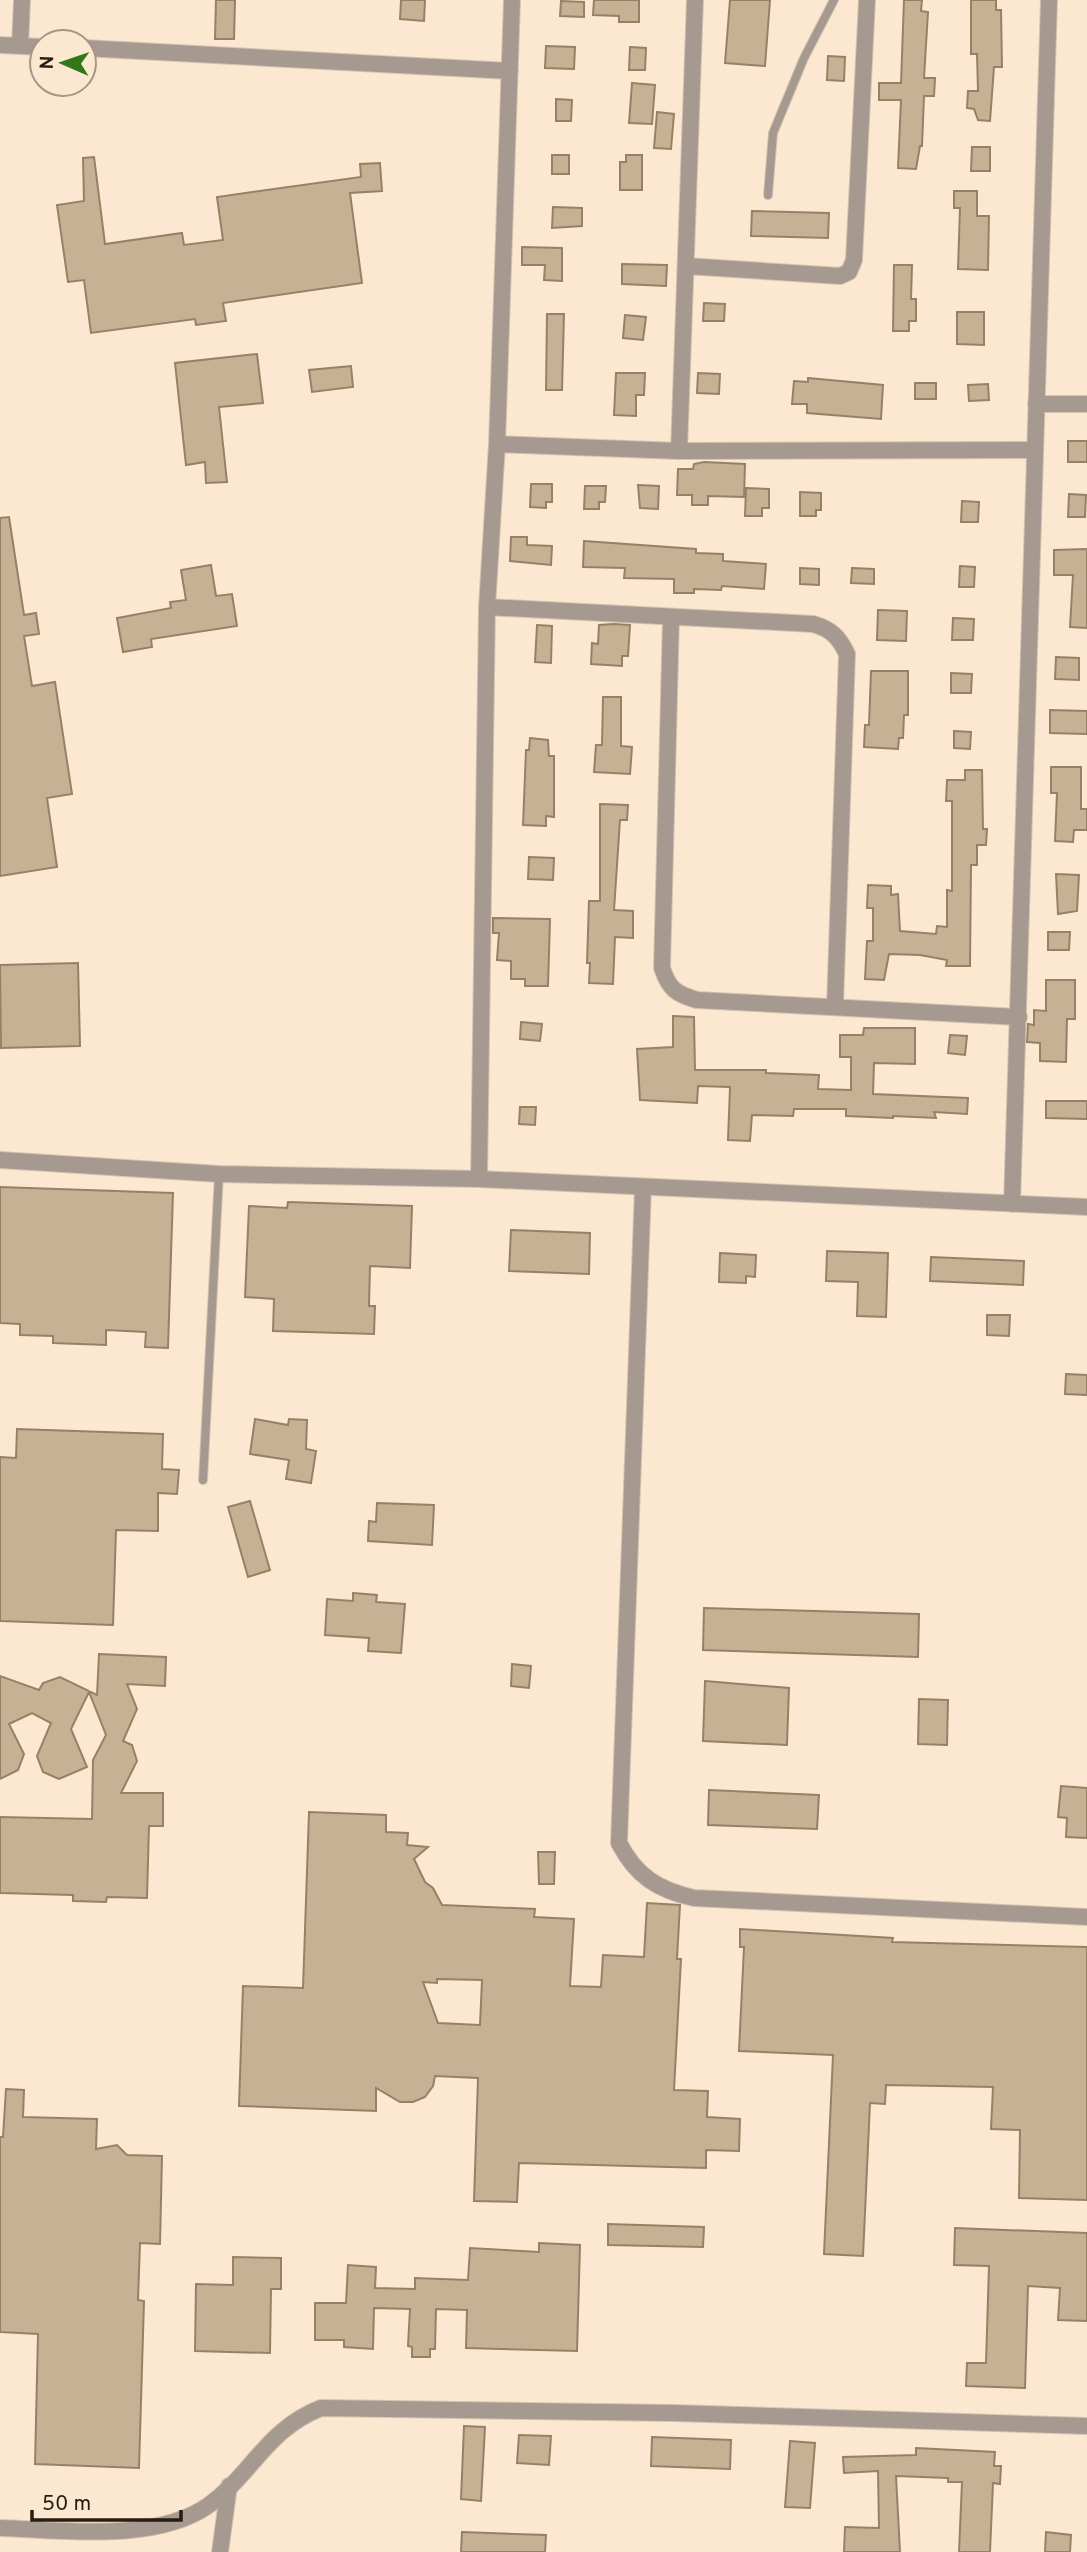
<svg xmlns="http://www.w3.org/2000/svg" width="1087" height="2552" font-family="Overpass,sans-serif">
	<style>
		.building { fill: #c7b094; stroke: #978166; stroke-width: 2; fill-rule: evenodd }
		.lines { fill: none; stroke-linecap: round; stroke-linejoin: round }
		.lane-casing { stroke: #d5c3af; stroke-width: 10 }
		.street-casing { stroke: #d5c3af; stroke-width: 18 }
		.lane { stroke: #a69990; stroke-width: 8 }
		.street { stroke: #a69990; stroke-width: 16 }
	</style>
	<rect width="100%" height="100%" fill="#fce8d1"/>
	<path class="building" d="M216,0h19l-1,39h-19z
		M401,0h24l-1,21 -24,-2z
		M594,0h45v22h-20v-6l-26,-1z
		M730,0h40l-5,66 -40,-3z
		M904,0h18l-1,11 7,1 -4,66h11l-1,18h-10l-2,50h-2l-4,23 -18,-1 3,-68h-22v-17h22z
		M971,0h25v10h5l1,57h-8l-4,54 -12,-1 -4,-11 -7,-1 1,-17h10l-1,-37h-6z
		M561,1l23,1v15l-24,-1z
		M546,46l29,1 -1,22 -29,-1z
		M630,47l16,1 -1,22h-16z
		M828,56l17,1 -1,24 -17,-1z
		M632,83l23,2 -3,39 -23,-1z
		M556,99l16,1 -1,21h-15z
		M657,112l17,2 -3,35 -17,-1z
		M972,147h18v24h-19z
		M552,155h17v19h-17z
		M626,155h16v35h-22v-28h6z
		M94,157l11,87 77,-11 2,12 39,-5 -6,-43 144,-20 -1,-13 20,-1 2,28 -32,2 12,90 -139,20 3,18 -30,4 -1,-6 -104,14 -7,-53 -16,2 -11,-77 27,-4 -1,-43z
		M954,191h23v25h12l-1,54 -30,-1 2,-61h-6z
		M553,207l29,1v18l-30,2z
		M752,211l77,2 -1,25 -77,-2z
		M522,247l40,1v33l-18,-1 1,-15h-23z
		M622,264l45,1 -1,21 -44,-2z
		M894,265h18l-1,34h5v22h-7v10h-16z
		M704,303l21,1 -1,17h-21z
		M957,312h27v33l-27,-1z
		M547,314h17l-2,76h-16z
		M625,315l21,2 -3,23 -20,-2z
		M257,354l6,49 -44,4 8,75 -21,1 -1,-21 -19,3 -11,-102z
		M351,366l2,21 -41,5 -3,-22z
		M616,373h29l-1,22h-8v21l-22,-1z
		M698,373l22,1 -1,20 -22,-1z
		M808,378l75,7 -2,34 -74,-6v-9h-15l2,-23 14,1z
		M915,383h21v16h-21z
		M988,384l1,16 -20,1 -1,-16z
		M1068,441h19v21h-19z
		M704,462l41,2 -1,33 -36,-1v9h-16v-10h-15l1,-26h15l1,-5z
		M531,484h21v18h-6v6l-16,-1z
		M638,485l21,1 -1,23 -18,-1z
		M585,486h21l-1,16h-6v7h-15z
		M746,488l23,1v19h-7v8h-17z
		M800,492l21,1v17h-5v6h-16z
		M1069,494l17,1 -1,22h-17z
		M962,501l17,1 -1,20h-17z
		M9,517l15,98 12,-2 3,21 -15,2 8,50 23,-4 17,112 -25,4 10,69 -57,9v-358z
		M511,537h16v8l25,1 -1,19 -41,-4z
		M584,541l112,8v4l27,1v7l43,3 -2,25 -42,-3 -1,4 -27,-1v4h-20v-14l-50,-1 1,-10 -42,-1z
		M1087,549v79l-17,-1 3,-52h-19v-25z
		M211,565l5,31 16,-2 5,32 -86,13 1,8 -29,5 -6,-34 54,-10 -1,-6 16,-2 -5,-30z
		M960,566l15,1 -1,20h-15z
		M800,568l19,1v16l-19,-1z
		M852,568l22,1v15l-23,-1z
		M878,610l29,1 -1,30 -29,-1z
		M953,618l21,1 -1,21h-21z
		M614,624l16,1 -2,31h-6v10l-31,-2 1,-21 6,1 1,-19z
		M537,625l15,1 -1,37 -16,-1z
		M1056,657l23,1v22l-24,-1z
		M871,671h37v44h-4l-1,23h-4l-1,11 -34,-2 1,-22h4z
		M951,673l21,1 -1,19h-20z
		M603,697h18v49l11,1 -2,27 -36,-2 2,-27h6z
		M1050,710l37,1v23l-37,-1z
		M954,731l17,1 -1,17 -16,-1z
		M530,738l18,2 1,16h5v61l-8,-1v10l-23,-1 3,-75h3z
		M1051,767h30v42h6v21h-13l-1,12 -18,-1 2,-48h-6z
		M965,770h17l1,59h4l-1,16h-9v20h-6l-1,101h-24l1,-6 -27,-5 -31,-1 -5,26 -19,-1 2,-38h6v-33h-6l1,-23 23,1v9l7,-1 2,37 36,3 1,-8 10,1v-37l5,1v-90h-6l1,-21h18z
		M600,804l28,1 -1,15h-7l-6,90 19,1v27l-18,-1 -2,47 -24,-1 1,-20h-3l2,-62h11z
		M529,857l25,1 -1,22 -25,-1z
		M1056,874l23,1 -2,36 -19,3z
		M493,918l57,1 -2,67h-23v-7h-14v-18l-14,-1 2,-27h-6z
		M1048,932h22l-1,18h-21z
		M78,963l2,83 -79,2 -1,-83z
		M1046,980h29v39h-8l-1,43 -26,-1v-18l-13,-1 1,-18 6,1v-15l12,1z
		M673,1016l21,1 1,53h71v3l53,2 -1,14 33,1v-33h-11v-22h23l1,-7h51v36l-41,-1 -1,31 95,4 -1,16 -33,-2 2,6 -43,-2v2l-47,-2v-7h-52l-1,7 -41,-1 -2,26 -22,-1 2,-53 -32,-1 -1,17 -57,-3 -3,-51 36,-2z
		M521,1022l21,2 -2,17 -20,-2z
		M950,1035l17,1 -2,19 -17,-2z
		M1046,1101h41v18l-41,-1z
		M520,1107h16l-1,18 -16,-1z
		M0,1187l173,6 -5,155 -23,-1 1,-15 -40,-2v15l-53,-2v-7l-33,-1v-11l-20,-1z
		M288,1202l124,4 -2,62 -40,-2 -1,40h6l-1,28 -101,-3 1,-32 -29,-2 4,-91 38,2z
		M511,1230l79,3 -1,41 -80,-3z
		M827,1251l61,2 -2,64 -29,-1 1,-34 -32,-1z
		M720,1253l36,2 -1,22 -9,-1v7l-27,-1z
		M931,1257l93,4 -1,24 -93,-4z
		M987,1315h23l-1,21 -22,-1z
		M1066,1374l21,1v20l-22,-1z
		M255,1419l33,6 1,-6 18,1 -1,29 10,2 -5,32 -25,-4 3,-19 -39,-6z
		M17,1429l146,5 -1,35 17,1 -2,24 -19,-1v38l-42,-1 -3,95 -113,-4v-164l16,1z
		M250,1501l20,69 -22,7 -20,-70z
		M377,1503l57,2 -2,40 -64,-4 1,-20 7,1z
		M353,1593l24,2 -1,7 29,2 -4,49 -33,-2 1,-13 -44,-3 2,-36 26,2z
		M704,1608l215,6 -1,43 -215,-7z
		M99,1654l67,3 -1,29 -38,-2 10,25 -14,32 9,4 5,16 -16,32h42v33h-14l-2,72 -40,-1 -1,5 -33,-1v-6l-73,-2v-76l92,2 1,-59 13,-25 -17,-43 -18,37 16,38 -28,12 -16,-7 -6,-16 14,-33 -19,-10 -23,11 15,30 -6,16 -18,9v-103l39,14 4,-7 17,-6 37,18z
		M512,1664l19,2 -2,22 -18,-2z
		M705,1681l84,7 -2,57 -84,-4z
		M919,1699l29,1 -1,45 -29,-1z
		M1061,1786l26,2v50l-21,-1 1,-19 -9,-1z
		M709,1790l110,5 -2,34 -109,-4z
		M309,1812l77,3v17l22,1 -1,12 21,2 -14,12 11,23 8,6 9,17 93,4 -1,8 40,2 -4,67 31,1 2,-32 41,2 3,-54 33,2 -3,54h4l-7,131 34,1 -1,26 33,2 -1,32 -33,-1v18l-187,-5 -2,39 -43,-1 4,-123 -43,-2 -2,10 -8,11 -12,5h-13l-24,-14v23l-137,-5 4,-120 60,2zM437,1979l45,1 -2,45 -42,-2 -15,-41 14,1z
		M538,1852h17l-1,32h-15z
		M740,1929l153,9 -1,4 195,5v253l-68,-2 1,-68 -29,-1 2,-42 -107,-2 -1,19 -15,-1 -7,153 -39,-2 9,-199 -94,-4 5,-104h-4z
		M6,2089l18,1 -1,27 74,2 -1,30 21,-4 10,10 35,1 -2,88 -20,-1 -2,57 6,1 -5,167 -104,-4 3,-130 -38,-2v-195h3z
		M608,2224l96,3 -1,20 -95,-2z
		M955,2228l132,5v88l-29,-1 2,-32 -32,-2 -3,102 -59,-2 1,-23h19l3,-97 -35,-1z
		M539,2243l41,2 -3,106 -111,-3 1,-38 -31,-1 -1,40h-5v8h-18v-10l-4,-1 2,-37 -36,-1 -1,41 -29,-2v-7h-29v-37h31l2,-38 28,2 -1,21 40,1v-11l53,2 2,-32 69,4z
		M233,2257l48,1v31h-10l-1,64 -75,-2 1,-67 37,1z
		M464,2426l21,1 -4,74 -20,-2z
		M519,2435l32,1 -2,29 -32,-2z
		M652,2437l79,3 -1,29 -79,-3z
		M790,2441l25,2 -5,65 -25,-1z
		M916,2448l79,4 -1,14h7l-1,18 -7,-1 -3,69h-31l3,-70h-14v-4l-52,-2 4,76h-56l1,-25 34,1 -1,-57 -34,2 -1,-16 73,-2z
		M462,2532l84,3 -1,17h-84z
		M1046,2532l25,3 -1,17h-25z"/>
	<g class="lines">
		<defs>
			<path id="lane" d="M768,195l5,-62 31,-75 30,-58
				M203,1480l16,-306"/>
			<path id="street" d="M0,45l42,2
				M20,46l2,-46
				M84,48l426,23
				M686,266l154,10 9,-4 5,-12 13,-260
				M1036,404h51
				M497,444l182,7 354,-1
				M679,451l16,-451
				M487,607l326,17c18,5 26,13 34,30l-12,352
				M671,618l-9,350c7,21 14,26 35,32l322,17
				M0,1160l219,14 260,5 608,28
				M479,1179l8,-572 10,-163 15,-444
				M643,1187l-24,656c17,33 39,47 75,55l393,19
				M1012,1204l37,-1204
				M0,2528c62,2 156,15 209,-23 43,-31 58,-76 112,-97l352,5 414,13
				M220,2552l9,-66"/>
		</defs>
		<use href="#lane" class="lane-casing"/>
		<use href="#street" class="street-casing"/>
		<use href="#lane" class="lane"/>
		<use href="#street" class="street"/>
	</g>
	<g transform="translate(63 63) rotate(272)"><circle r="33" fill="#fce8d1" stroke="#a69785" stroke-width="2"/>
	<path d="M0-5L12 26L0 18L-12 26Z" fill="#32781a"/>
	<text y="-10" font-size="19" font-weight="bold" text-anchor="middle" fill="#261d12">N</text>
	</g>
	<path d="M32 2510v10h149v-10" fill="none" stroke="#261d12" stroke-width="3.5"/>
	<text x="42" y="2510" font-size="21" fill="#261d12" stroke="#fce8d1" stroke-width="5" paint-order="stroke">50 m</text>
</svg>
